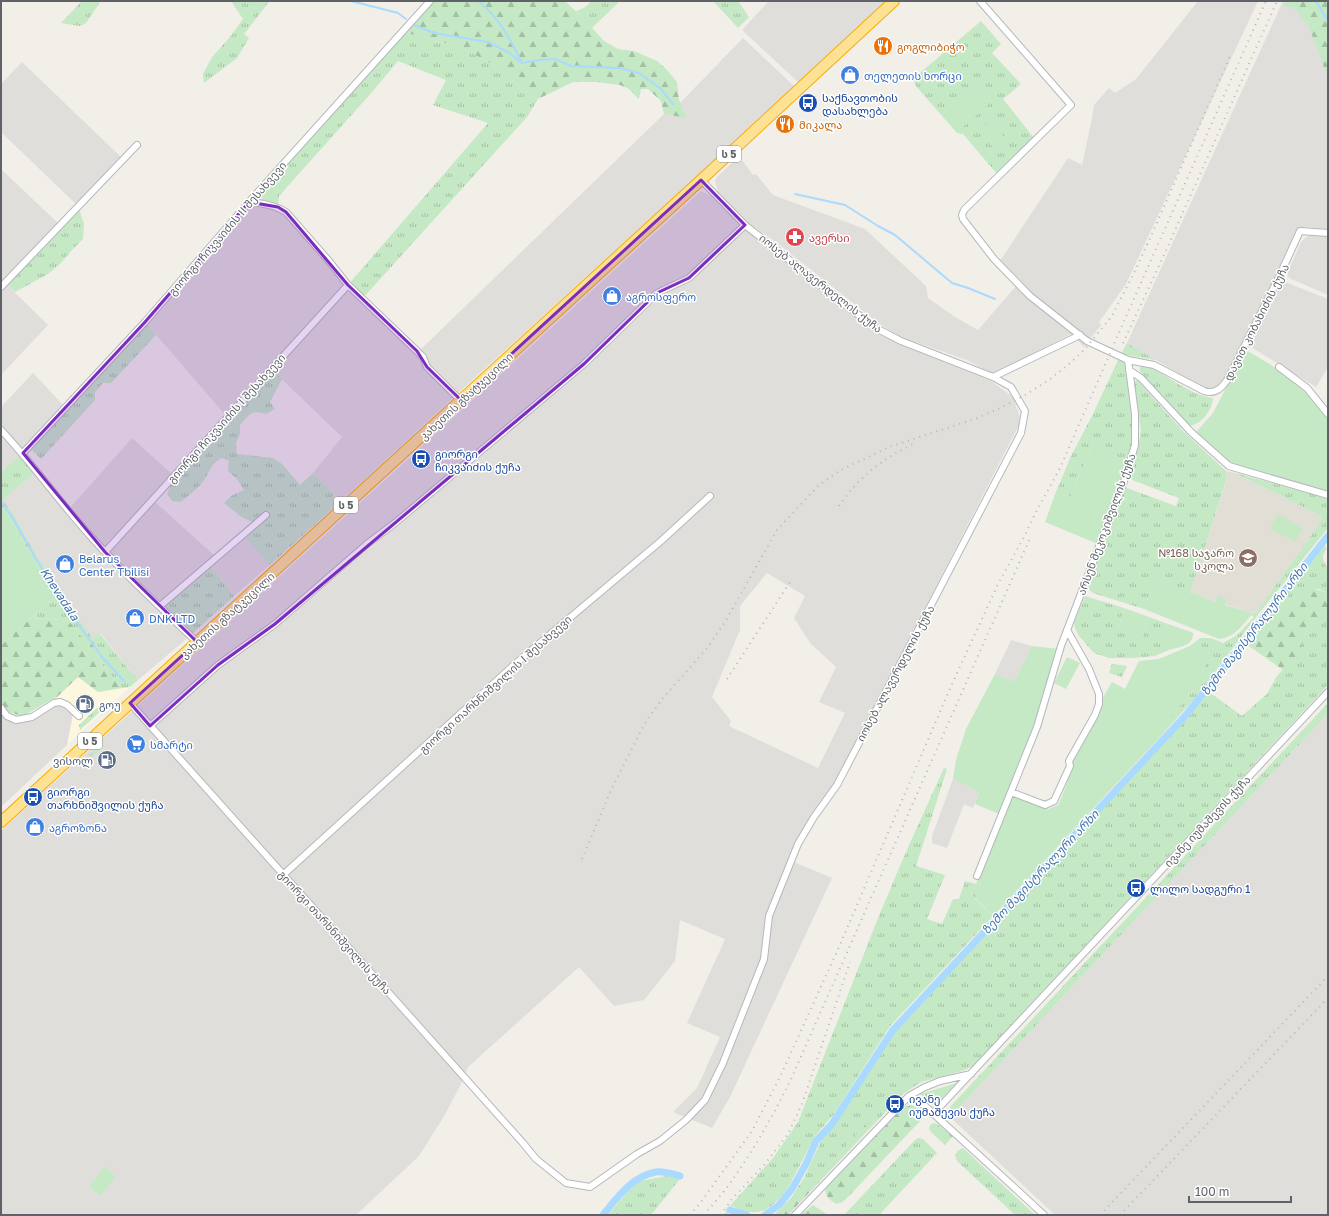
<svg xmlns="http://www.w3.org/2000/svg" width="1329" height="1216" font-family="'Golos Text','Noto Sans Georgian',sans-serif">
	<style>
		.commercial { fill: #fef7e0 }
		.industrial { fill: #e0deda; fill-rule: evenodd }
		.education { fill: #e1ded6 }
		.grass { fill: url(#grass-tufts) }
		.forest { fill: url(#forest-firs) }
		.garden { fill: #c5e8c5 }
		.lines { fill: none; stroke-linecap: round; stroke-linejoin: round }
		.stream { stroke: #aadaff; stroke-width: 2 }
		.canal { stroke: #aadaff; stroke-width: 7 }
		.minor-casing { stroke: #b5b8bc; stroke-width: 8 }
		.highway-casing { stroke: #f9ab00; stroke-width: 12 }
		.minor { stroke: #fff; stroke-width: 6 }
		.highway { stroke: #fde293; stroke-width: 10 }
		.rail { stroke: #b6b7b8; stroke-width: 2; stroke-dasharray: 1 5; stroke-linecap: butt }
		.marked { fill: #7b2cbf; fill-opacity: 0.2; stroke: #7b2cbf; stroke-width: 3; stroke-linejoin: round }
		.labels { text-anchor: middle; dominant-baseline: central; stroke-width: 3; stroke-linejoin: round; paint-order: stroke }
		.shield { fill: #fff; stroke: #8f9295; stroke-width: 1 }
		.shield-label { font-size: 10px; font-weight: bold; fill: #5f6368 }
		.food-label { font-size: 11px; fill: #c56008; stroke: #fff; text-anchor: start }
		.shop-label { font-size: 11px; fill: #366cbe; stroke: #fff; text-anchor: start }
		.transit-label { font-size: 11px; fill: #164399; stroke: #fff; text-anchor: start }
		.street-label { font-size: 11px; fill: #5f6368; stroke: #fff }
		.health-label { font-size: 11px; fill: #be3a42; stroke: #fff; text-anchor: start }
		.education-label { font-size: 11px; fill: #785e54; stroke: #fff; text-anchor: end }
		.service-label { font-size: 11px; fill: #4e5e75; stroke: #fff; text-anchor: start }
		.water-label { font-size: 12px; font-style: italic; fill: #4174aa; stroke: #fff }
	</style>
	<defs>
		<pattern id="grass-tufts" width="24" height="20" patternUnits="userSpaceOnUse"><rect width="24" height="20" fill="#c5e8c5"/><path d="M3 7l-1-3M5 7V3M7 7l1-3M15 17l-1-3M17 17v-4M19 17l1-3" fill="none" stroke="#a3c0a4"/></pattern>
		<pattern id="forest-firs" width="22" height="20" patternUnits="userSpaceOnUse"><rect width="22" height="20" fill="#c5e8c5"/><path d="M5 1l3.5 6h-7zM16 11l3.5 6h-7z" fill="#a3c0a4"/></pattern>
	</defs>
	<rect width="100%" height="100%" fill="#f1efe8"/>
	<path class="commercial" d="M78,677l20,15 32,-5 -63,58 6,-31 -8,-7 -6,-2 -2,-8z"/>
	<path class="industrial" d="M769,1h118l-88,82 -57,-53z
		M1198,1h60l-132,283 -27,38 2,3 -17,22 -13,-13 -78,40 -26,-14 -69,-24 -21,-14 -96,-76 -36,-26 -26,-25 -4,-14 2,-4 22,-21 14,19 3,-1 17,21 92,34 61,57 2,12 27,19 23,13 38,-44 -20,-19 72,-109 14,7 10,-47 2,-13 15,-17 6,5 21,-14z
		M1283,1h45v228l-22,-2 -11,5 -41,90 -31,59 -9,7 -7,2 -80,-47z
		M743,38l52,49 -338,307 -28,-28 -9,-16 244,-236 23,3 -7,-14z
		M22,62l101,97 -45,47 -77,-74v-48z
		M1,169l59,56 -55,58 43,42 -47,50z
		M701,191l10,5 29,29 133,103 30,18 88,35 22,16 8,24 -185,360 -23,34 -24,45 43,18 -102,219 -18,31 -39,-16 24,-24 23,-51 -33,-14 38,-84 -45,-19 -5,41 -31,39 -30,6 -35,-39 -111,100 -8,19 -17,32 -24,38 -63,59h-355v-384zM767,573l38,23 -11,22 17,26 25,23 -17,35 26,11 -27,55 -89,-42 2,-5 -19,-24 28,-67v-24z
		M249,202l29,5 70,78 69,66 10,16 27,30 -113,104 -28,-28 29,-36 -71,-68 -44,48 -82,-95z
		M1309,235l19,2v58l-39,-17 -2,-4 14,-32z
		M1281,282h4l43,17v68l-12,20 -62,-38 -3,-5z
		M33,373l32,34 -42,46 -22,19v-65z
		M132,438l42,38 -21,24 63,57 27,-22 27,30 -36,31 -25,-32 -19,72 -52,44 -38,-47 -7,6 -55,-81 -26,-46 -9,-12 34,-30 31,40z
		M1011,640l21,6 -18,37 -19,-9z
		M59,705l6,2 8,7 -6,31 -66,62v-93l4,5 10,5 19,-4 19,-13z
		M1328,714v501h-273l-105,-98z
		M953,779l26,13 -6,16 -9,-4 -17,44 -15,-5v-7z"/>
	<path class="education" d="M1226,471l9,2 86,43 -1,7 -63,88 -4,2 -29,-9 -6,-9 -3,7 -23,-10 -3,4 38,-117z"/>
	<path class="grass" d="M82,1h19l-15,22 -6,3 -19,-3z
		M231,1l38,1 -25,32 5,4 -12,20 -33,25 -1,-9 9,-17 18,-20 13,-18z
		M592,1h28l-28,27 -16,-17 8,-3z
		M713,1h25l11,16 -11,11z
		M981,21l20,23 -9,9 29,31 -18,15 31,39 -36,37 -35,-41 -6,-1 -42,-48 -1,-7z
		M403,32l58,15 24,13 14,9 20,17 19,13 -11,18 -165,182 -14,-14 140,-162 -55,-18 13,-25 -48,-19 -25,30 -94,105 -1,11 -29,-5z
		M78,206l6,18 -1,15 -10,10 -13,15 -12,10 -33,18 -10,-9z
		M145,322l11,13 -45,48h-8l-8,9v8l-54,59 -9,-9 20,-29z
		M1127,343l29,17 -35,-6z
		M1119,358l5,3 2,10 8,62 -2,11 -6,17 -34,-16 -22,53 -14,-6 15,-36 21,-40z
		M1144,365h5c17,11 44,31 64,33 -1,13 -12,27 -25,28l-42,-47 -6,-8v-4z
		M271,369l11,10 -12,23 5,7 -9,5c-15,-5 -17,1 -26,11v9l-4,9 1,11 36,4 9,6 18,21 13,-12 28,28 -71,64 -27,-30 13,-11 -16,-8 -16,-13 7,-7 13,-6 -7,-11 -9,-8 1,-10 -7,-3c-14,7 -12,17 -22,27 -5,6 -13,11 -19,17l-9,-1 -5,-7 7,-18z
		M1137,380l45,50 44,41 1,7 -38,118 -33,-18 -12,31 -51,-16 -4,-4 -1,-3 36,-99 52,19 3,-8 -52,-20 12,-35 2,-13 -7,-47z
		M23,453l14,17 -34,30 9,12 26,46 55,81 6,-6 39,47 -8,7 -8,1c-16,-18 -24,-25 -29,-49l-6,5 -18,-23 -25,-3 -14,1 25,-23 -46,-79 -8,-11v-34z
		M1235,473l93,25v30l-68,84 -65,86 -36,40 -3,-3 41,-50 13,-32 -20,-7 10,-8h11l12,5 14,-8 17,-18 -3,-2 6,-4 63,-88 1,-7z
		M1324,546l3,2c-9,13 0,13 1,25 1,6 0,13 0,20l-10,-4 -24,9 -10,14 -7,-6z
		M209,564l25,32 -44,40 -30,-30z
		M1085,596l39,12 -6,22 24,8 7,-21 19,7c-5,11 -7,16 1,26l-14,6 -24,2h-22l-15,-5 -15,-17 -4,-8 -1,-5z
		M1328,607v78l-355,381 -11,5 -41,11 -18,12 -27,28 -11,3 -44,49 -9,5 -8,-1 17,-37 20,-25 54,-84 284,-305 30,-35 33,24 25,-22 10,-18 24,-25 2,-10 6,-17z
		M1112,664h2l13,2 -5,11 -13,-4z
		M1328,703v11l-378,403 -1,-4 1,-6z
		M101,704l7,1 -28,25 -1,-5z
		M102,742l1,4c-3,5 -7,8 -13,10l-1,-1z
		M944,768l3,1 -31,97 29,9 -18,44 15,5 11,-25h6l6,-18 15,4 -5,14 18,17 -103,110 -56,88 -19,22 -27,52 -9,11 -8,7 -6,4 -8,2h-12l-13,-6 -5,7 3,2h-6l6,-9 43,-48 25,-36 80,-204 31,-73z
		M957,1083l-23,23 -14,-12z
		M934,1123l3,1 16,12 -8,9 -14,-13 -2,-4 2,-4z
		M918,1138l5,1 14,14 -58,62h-35l70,-74z
		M963,1148l72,67h-20l-58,-54c-3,-7 -1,-10 6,-13z
		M667,1176l13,3 -29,36h-43l21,-25 11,-9z"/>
	<path class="forest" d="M430,1h135l21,20 18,20 14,8 16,2 23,10 10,9 10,12 2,18 8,18 -23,-4 -3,-13 -13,-12h-7l-2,10 -10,-10 -9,-4 -23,-3h-24l-35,17 -19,-13 -20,-17 -14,-9 -24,-13 -58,-15z
		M1286,1h42v72l-4,-4 -1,-5 -14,-37 -15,-19 -10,-2z
		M1310,588l18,5v14l-19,17 -6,17 -2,10 -6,10 -12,9 -37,-26 31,-38 7,6 10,-14z
		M44,618l25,3 18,23 6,-5c5,24 13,31 29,49l-24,4 -20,-15 -21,20 -10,5 -24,14c-9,-2 -16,-3 -22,-11v-60l29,-26z
		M911,1105c7,2 11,7 11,14l-77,81 -8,4c-7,-3 -11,-7 -12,-14l2,-3 71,-75 7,-5z
		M876,1122l-88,93h-14l17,-17 13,-20 8,1 9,-5 44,-49z
		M813,1205l12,8 1,2h-25z"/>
	<path class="garden" d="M977,90l12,14 -31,27 -12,-15z
		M991,121l18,22 -12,9 -18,-21z
		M1246,350l30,18 35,29 17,21v75l-99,-28 -33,-30 1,-4 16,-18z
		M1092,445l34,16 -28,83 -53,-22 11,-30 14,6z
		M1,506l8,11 46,79 -54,49z
		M1278,514l25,14 -8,14 -25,-14z
		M1156,578l33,17 3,-3 23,10 3,-7 8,4 -1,6 28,8c-10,11 -18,25 -34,26l-75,-30z
		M1124,608l25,9 -7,21 -24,-8z
		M1168,624l23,8 2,1c1,13 -15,14 -24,17 -9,-10 -6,-15 -1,-26z
		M1032,646l27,3 -20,68 -40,97 -24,-10 4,-12 -26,-13 3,-19 10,-31 29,-55 19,8z
		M1190,646l20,7 -13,32 -41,50 3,3 -166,178 -18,-18 5,-13 -4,-1 36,-89 37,14 9,-4 4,-8 10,-28 -1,-7 27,-46 3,-6 -1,-7 12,-21 13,7 14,-28 20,-2z
		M1067,657l13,6 -14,26 -12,-6z
		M105,1167l11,10 -16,19 -11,-10z"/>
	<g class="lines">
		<path class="stream" d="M351,1l47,12 8,6
			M478,1c21,16 32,38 44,62
			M1316,1l12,20
			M414,25l20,8 54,9 20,10 14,11 16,-3 17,-1 16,7 48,2 20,5 21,15 13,16
			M795,194l50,11 33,21 17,9 57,48 16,5 27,11
			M1,502l10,13 25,44 45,69 21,29 22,24"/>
		<path class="canal" d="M730,1210l17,5
			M603,1215c14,-17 29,-39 53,-43 8,-1 17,2 24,4
			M765,1215l14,-10 13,-16 14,-25 10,-23 16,-17 61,-94 293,-315 142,-179"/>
		<defs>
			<path id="minor" d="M980,1l91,104 -107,105 -2,5 1,4 31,40 36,37 57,45 41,19 26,5 50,26c12,4 19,-4 25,-14l50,-100 21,-46 28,2
				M249,202c13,1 26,3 37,10l43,49 19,24 69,66 6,6 4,10 34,34
				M1,287l136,-142
				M1279,367l28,21 21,26
				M1129,370l12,8 50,54 38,34 99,29
				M993,377l87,-42
				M1,430c30,32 55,67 84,100 35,40 74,76 112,112
				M23,453l122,-131 104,-120 181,-201
				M105,552l243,-267
				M160,606l106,-91
				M130,703l393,440 13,16 30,24 24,4 47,-33 23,-13 26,-21 19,-20 18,-37 41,-104 5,-43 29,-72 16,-27 23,-32 184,-352 4,-22 -14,-24 -18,-10 -92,-36 -27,-14 -129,-102 -44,-45
				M1,708l6,8 9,4 16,-3 22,-14 6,-1 7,3 12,11
				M150,726l68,-61 57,-41 92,-80 28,-21 189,-159 73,-71 32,-15 56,-53
				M1011,792l34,13 9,-4 16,-35 -1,-5 26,-46 4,-11v-10l-10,-25 -22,-39
				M283,875l232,-211 146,-123 49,-45
				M977,876l60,-149 24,-81 63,-165 11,-36v-31l-7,-54
				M909,1096c15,6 28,22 40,32 32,29 64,58 95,87
				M933,1114l395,-422
				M795,1215l114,-119 16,-9 15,-6 31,-7"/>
			<path id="highway" d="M1,822l149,-137 551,-505 193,-179"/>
		</defs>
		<use href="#minor" class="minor-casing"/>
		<use href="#highway" class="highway-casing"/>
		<use href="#minor" class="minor"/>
		<use href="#highway" class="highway"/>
		<path class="rail" d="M1147,245l84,-191
			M1123,343l41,-88 113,-254
			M839,506c20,-29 44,-48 76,-63
			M727,679l63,-97
			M582,859l29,-69 35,-69 17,-23 44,-50 18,-26 52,-92 41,-44 21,-15 50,-24 86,-28 23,-10 27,-14 24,-15 19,-15 17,-16 27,-33 24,-47 13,-29
			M690,1215l11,-13 51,-71 28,-54 59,-130 113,-263 46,-100 27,-49 9,-19 26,-48 64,-147 142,-320
			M704,1215c10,-12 21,-24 29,-36 23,-33 42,-67 59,-102l239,-541
			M721,1215l11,-16 32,-34 24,-31 14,-30 48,-142
			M1100,1215l228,-239
			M1120,1215l208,-217"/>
	</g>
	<path class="marked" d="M701,180l44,45 -56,53 -32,15 -73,71 -309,260 -57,41 -68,61 -20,-23 67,-61 -92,-90 -82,-99 122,-131 104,-120 29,5 8,5 62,73 69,66 10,16 34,33z"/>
	<defs>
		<symbol id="restaurant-disc" viewBox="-11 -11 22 22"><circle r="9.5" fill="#e8710a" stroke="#fff"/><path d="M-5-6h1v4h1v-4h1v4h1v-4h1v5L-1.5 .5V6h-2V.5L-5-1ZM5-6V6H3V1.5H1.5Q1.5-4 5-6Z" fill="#fff"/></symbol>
		<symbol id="shop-disc" viewBox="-11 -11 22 22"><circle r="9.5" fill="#3f7fe0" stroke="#fff"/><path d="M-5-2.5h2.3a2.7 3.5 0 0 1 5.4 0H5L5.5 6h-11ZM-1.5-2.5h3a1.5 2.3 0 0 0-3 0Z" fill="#fff"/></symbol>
		<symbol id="bus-disc" viewBox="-11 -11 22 22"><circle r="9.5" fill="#1a4fb4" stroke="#fff"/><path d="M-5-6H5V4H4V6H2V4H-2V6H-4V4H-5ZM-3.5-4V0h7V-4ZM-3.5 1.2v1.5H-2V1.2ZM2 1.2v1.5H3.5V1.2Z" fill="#fff"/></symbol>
		<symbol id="pharmacy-disc" viewBox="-11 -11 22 22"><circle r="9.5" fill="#e0444e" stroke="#fff"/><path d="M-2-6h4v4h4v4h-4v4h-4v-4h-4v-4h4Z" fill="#fff"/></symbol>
		<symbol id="school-disc" viewBox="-11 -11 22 22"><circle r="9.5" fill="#8d6e63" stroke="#fff"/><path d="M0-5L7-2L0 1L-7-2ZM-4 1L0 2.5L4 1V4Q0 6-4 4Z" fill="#fff"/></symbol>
		<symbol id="fuel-disc" viewBox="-11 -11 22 22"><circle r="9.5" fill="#5c6f8a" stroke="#fff"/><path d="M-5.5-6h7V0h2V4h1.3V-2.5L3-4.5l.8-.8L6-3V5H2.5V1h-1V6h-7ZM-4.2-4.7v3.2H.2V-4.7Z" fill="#fff"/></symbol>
		<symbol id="supermarket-disc" viewBox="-11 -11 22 22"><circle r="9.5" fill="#3f7fe0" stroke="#fff"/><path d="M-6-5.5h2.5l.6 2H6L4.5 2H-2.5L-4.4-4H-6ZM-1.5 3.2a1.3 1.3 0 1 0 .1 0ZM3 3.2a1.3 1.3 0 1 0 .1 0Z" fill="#fff"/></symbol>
	</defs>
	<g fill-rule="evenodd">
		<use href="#restaurant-disc" x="872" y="35" width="22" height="22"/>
		<use href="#shop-disc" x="839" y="64" width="22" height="22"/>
		<use href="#bus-disc" x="797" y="92" width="22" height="22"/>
		<use href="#restaurant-disc" x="774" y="113" width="22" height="22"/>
		<use href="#pharmacy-disc" x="784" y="226" width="22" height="22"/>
		<use href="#shop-disc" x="601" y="285" width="22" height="22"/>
		<use href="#bus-disc" x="410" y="448" width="22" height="22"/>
		<use href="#school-disc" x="1237" y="547" width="22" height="22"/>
		<use href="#shop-disc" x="54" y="553" width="22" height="22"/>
		<use href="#shop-disc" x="124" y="607" width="22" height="22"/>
		<use href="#fuel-disc" x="74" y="693" width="22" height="22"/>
		<use href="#supermarket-disc" x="125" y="733" width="22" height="22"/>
		<use href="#fuel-disc" x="96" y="749" width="22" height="22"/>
		<use href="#bus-disc" x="22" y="786" width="22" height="22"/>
		<use href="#shop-disc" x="24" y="816" width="22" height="22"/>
		<use href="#bus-disc" x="1125" y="877" width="22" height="22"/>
		<use href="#bus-disc" x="884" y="1093" width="22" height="22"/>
	</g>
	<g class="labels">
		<g class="shield">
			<rect x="717" y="146" width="24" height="16" rx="3"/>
			<rect x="334" y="497" width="24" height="16" rx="3"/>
			<rect x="78" y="733" width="24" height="16" rx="3"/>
		</g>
		<g class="shield-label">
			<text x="729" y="154">ს 5</text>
			<text x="346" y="505">ს 5</text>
			<text x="90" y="741">ს 5</text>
		</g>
		<g class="food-label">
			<text x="897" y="46">გოგლიბიჭო</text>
			<text x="799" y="124">მიკალა</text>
		</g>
		<g class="shop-label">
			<text x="864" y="75">თელეთის ხორცი</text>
			<text x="626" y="296">აგროსფერო</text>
			<text x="79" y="558">Belarus<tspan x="79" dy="13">Center Tbilisi</tspan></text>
			<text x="149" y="618">DNK LTD</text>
			<text x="150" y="744">სმარტი</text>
			<text x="49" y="827">აგროზონა</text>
		</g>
		<g class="transit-label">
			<text x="822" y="97">საქნავთობის<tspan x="822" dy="13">დასახლება</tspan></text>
			<text x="435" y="453">გიორგი<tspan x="435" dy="13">ჩიკვაიძის ქუჩა</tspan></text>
			<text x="47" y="791">გიორგი<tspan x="47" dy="13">თარხნიშვილის ქუჩა</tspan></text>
			<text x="1150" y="888">ლილო სადგური 1</text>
			<text x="909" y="1098">ივანე<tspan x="909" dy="13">იუმაშევის ქუჩა</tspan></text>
		</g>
		<g class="street-label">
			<text transform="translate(227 228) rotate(-49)">გიორგი ჩიკვაიძის II შესახვევი</text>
			<text transform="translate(821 283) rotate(38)">იოსებ ალავერდელის ქუჩა</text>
			<text transform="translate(1256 322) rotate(-63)">დავით კობახიძის ქუჩა</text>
			<text transform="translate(466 396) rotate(-43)">კახეთის გზატკეცილი</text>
			<text transform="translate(226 418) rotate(-48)">გიორგი ჩიკვაიძის I შესახვევი</text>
			<text transform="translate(1106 524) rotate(-70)">არსენ მეკოკიშვილის ქუჩა</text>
			<text transform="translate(227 615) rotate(-42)">კახეთის გზატკეცილი</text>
			<text transform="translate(895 673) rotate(-62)">იოსებ ალავერდელის ქუჩა</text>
			<text transform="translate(495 684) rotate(-42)">გიორგი თარხნიშვილის I შესახვევი</text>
			<text transform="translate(1207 821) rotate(-47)">ივანე იუმაშევის ქუჩა</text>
			<text transform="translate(335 932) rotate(48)">გიორგი თარხნიშვილის ქუჩა</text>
		</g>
		<g class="health-label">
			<text x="809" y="237">ავერსი</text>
		</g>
		<g class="education-label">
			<text x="1234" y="552">№168 საჯარო<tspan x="1234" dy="13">სკოლა</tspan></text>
		</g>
		<g class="service-label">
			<text x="99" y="704">გოუ</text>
			<text x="93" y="760" text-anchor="end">ვისოლ</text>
		</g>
		<g class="water-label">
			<text transform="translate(60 594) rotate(57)">Khevadala</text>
			<text transform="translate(1254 629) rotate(-52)">ზემო მაგისტრალური არხი</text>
			<text transform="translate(1040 872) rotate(-47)">ზემო მაგისტრალური არხი</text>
		</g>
	</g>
	<rect width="1329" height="1216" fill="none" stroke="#5f6368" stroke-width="4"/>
	<path d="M1189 1196v6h102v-6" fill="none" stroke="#5f6368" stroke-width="2"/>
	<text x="1195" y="1196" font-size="12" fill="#5f6368" stroke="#ffffff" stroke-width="3" paint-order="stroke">100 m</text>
</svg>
